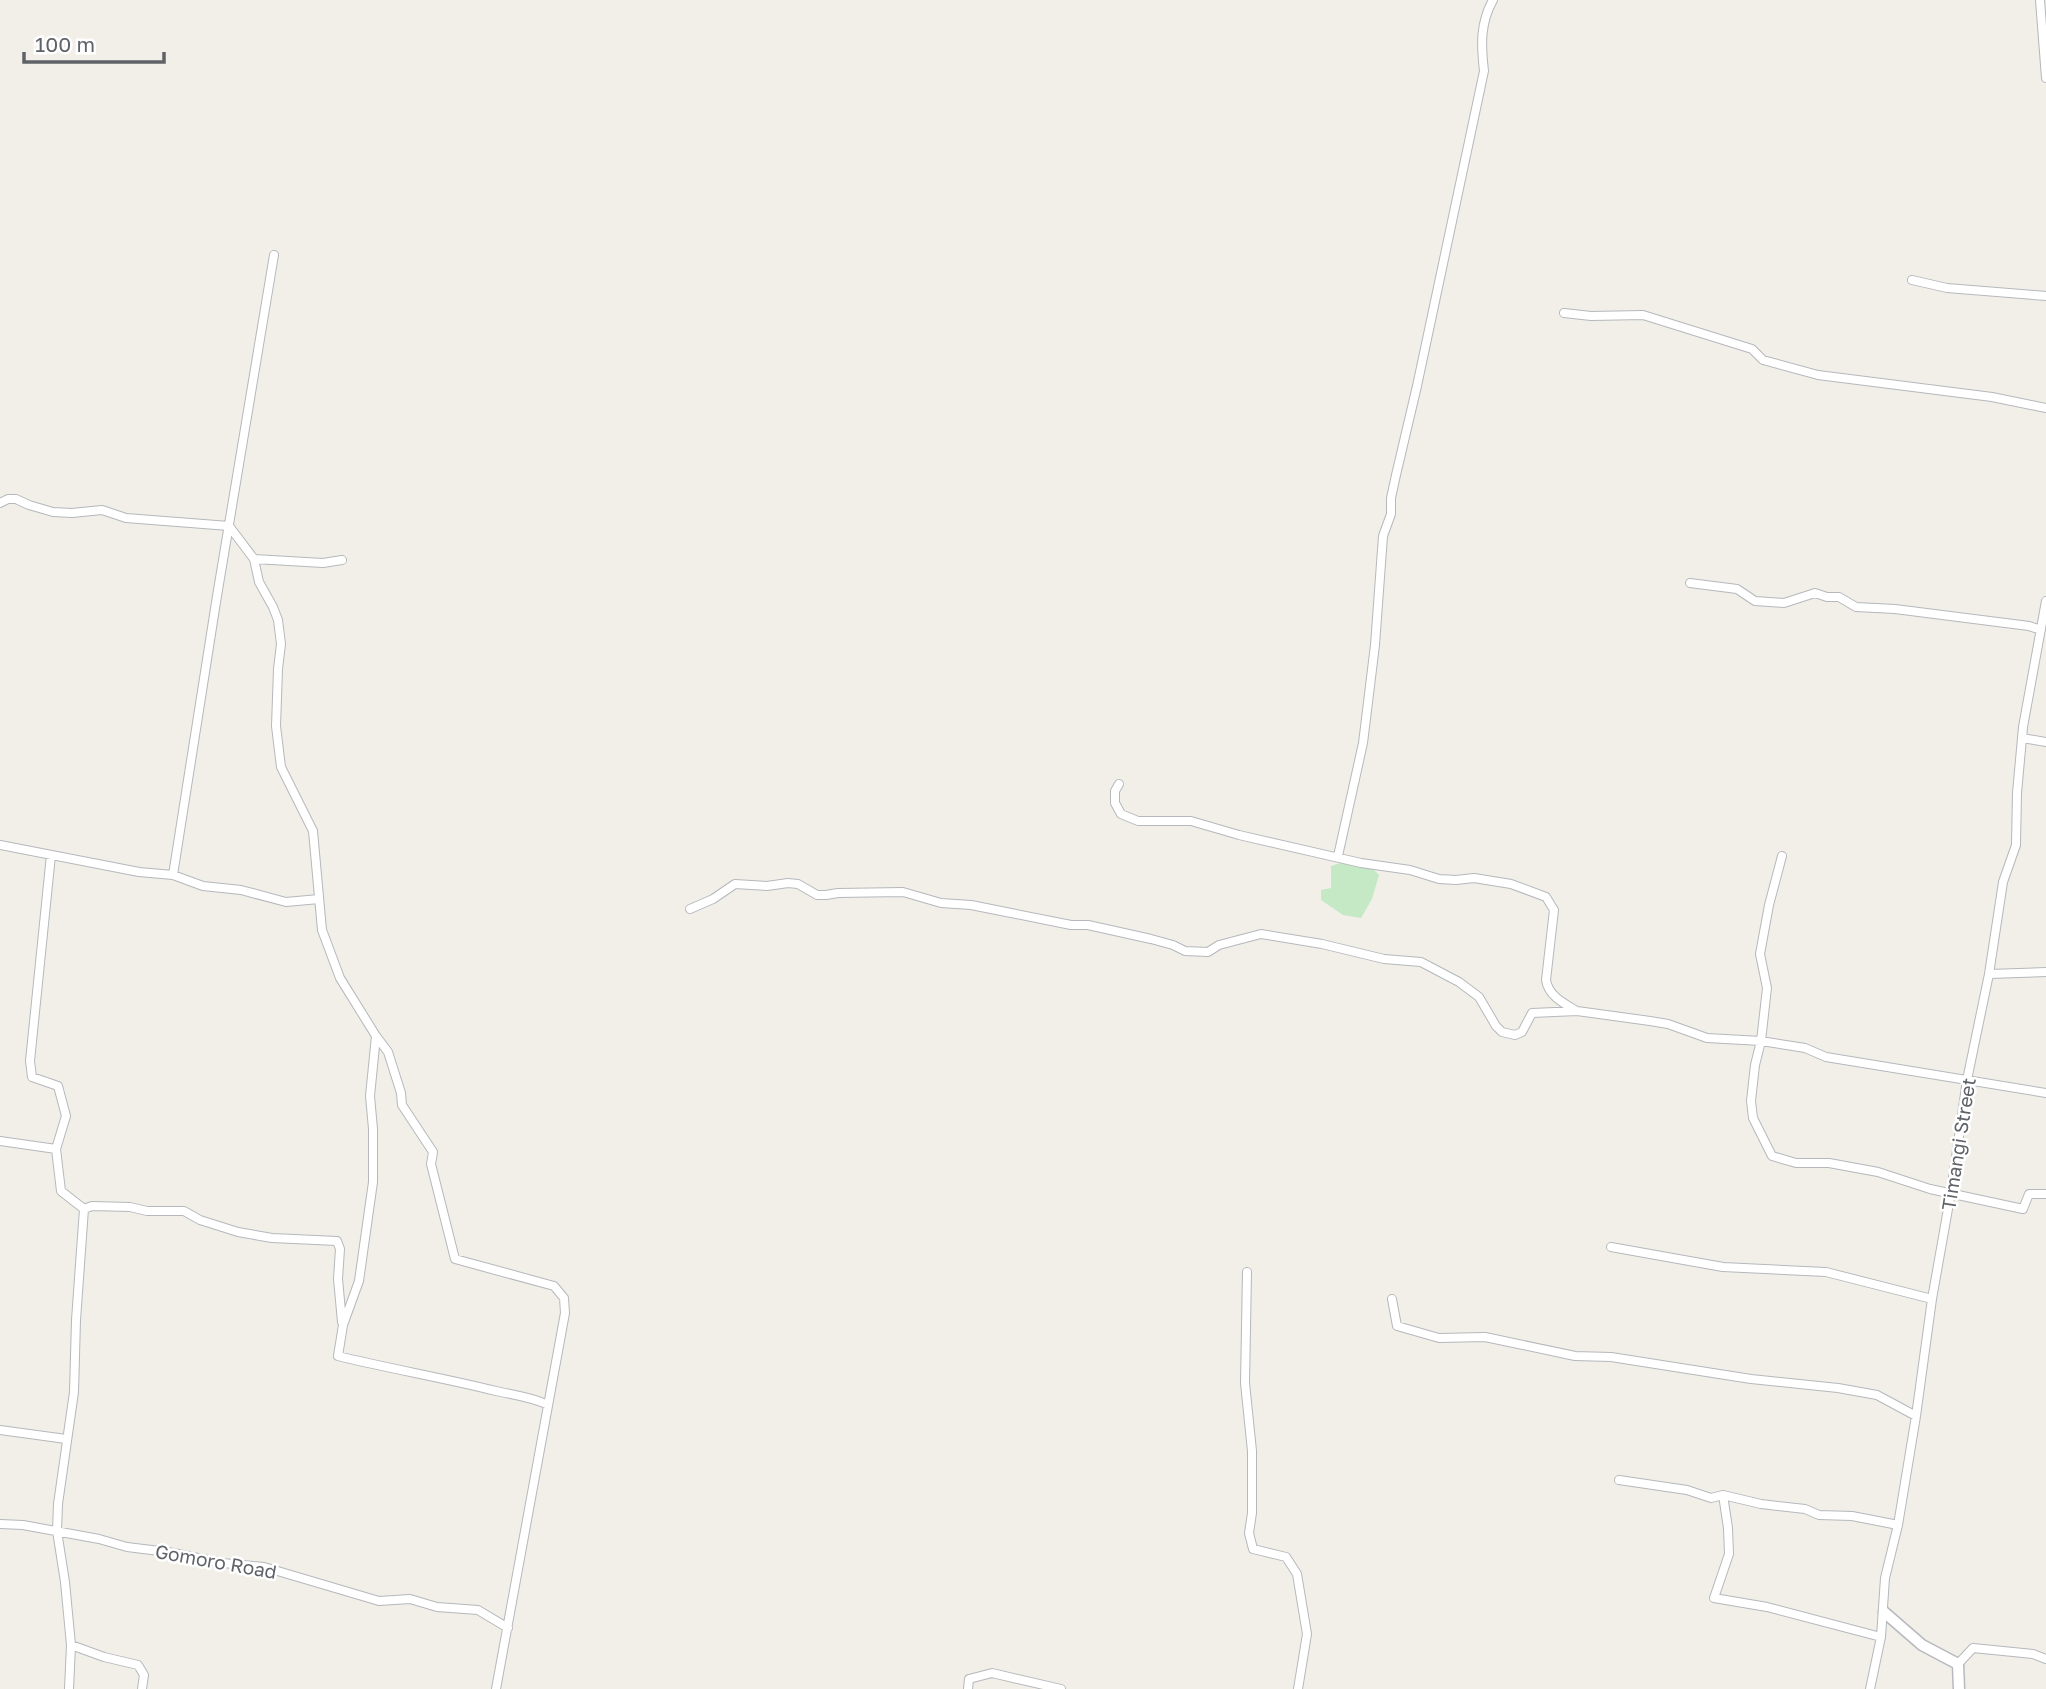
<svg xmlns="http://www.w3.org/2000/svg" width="2046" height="1689" font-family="'Golos Text',sans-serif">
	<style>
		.green { fill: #c5e8c5 }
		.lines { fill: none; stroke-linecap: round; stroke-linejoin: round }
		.street-casing { stroke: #b5b8bc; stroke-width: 10 }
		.secondary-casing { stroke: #b6babf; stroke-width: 13 }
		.street { stroke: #fff; stroke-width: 8 }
		.secondary { stroke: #fff; stroke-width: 10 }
		.labels { text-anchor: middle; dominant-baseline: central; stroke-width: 5; stroke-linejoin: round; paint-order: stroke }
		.street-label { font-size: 19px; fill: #5f6368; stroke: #fff }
	</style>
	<rect width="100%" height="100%" fill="#f1efe8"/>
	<path class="green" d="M1344,862l28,6 7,7 -7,24 -11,19 -18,-3 -22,-15v-10l10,-2v-22z"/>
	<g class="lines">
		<defs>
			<path id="street" d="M2040,0l6,78
				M1912,280l35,8 99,8
				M1564,313l27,3 52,-1 109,34 11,11 55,15 174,22 54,11
				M0,503l8,-4h8l13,6 24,7 19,1 30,-3 24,8 103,8
				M229,526l25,33 5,23 14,25 5,13 3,24 -3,25 -2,57 5,41 32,64 9,99 18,48 36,58 -6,60 3,33v53l-14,99 -16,44 -5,31c53,13 106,22 158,35 17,4 36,6 52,14
				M254,559l69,4 19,-3
				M1690,583l47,6 18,12 29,2 31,-10 12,4h12l17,10 39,2 134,17 12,4
				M2022,738l24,4
				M1119,784l-4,7v12l6,11 17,7h53l48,14 122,28 49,7 29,9 17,1 18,-2 37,6 35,13 8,13 -8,70c2,15 17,23 29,30
				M0,845l139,27 34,3 30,11 38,4 45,12 33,-3
				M51,855l-21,206 2,16 26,9 8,30 -10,33 5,42 23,18 -8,111 -2,72 -16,112 -1,27 8,51 6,63 33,12 34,8 6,10 -2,14
				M1338,856l25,-113 12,-98 8,-109 8,-22v-16l5,-23 21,-89 67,-315c-3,-26 -4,-48 9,-71
				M1782,856l-13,49 -9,49 7,34 -6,53 -6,24 -4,36 2,17 19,38 24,7h33l49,9 52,17 93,20 6,-15h17
				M173,875l44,-279 57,-341
				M690,909l23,-10 22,-15 32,2 21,-3 10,1 19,11h9l12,-2 65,-1 38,11 30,2 100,20h17l63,14 22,6 12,6 23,1 11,-7 42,-11 61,10 62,15 37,3 38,20 20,15 17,29 6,6 13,3 7,-3 10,-19 45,-2 73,10 18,3 39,14 54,3 44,7 21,9 220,36
				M1989,974l57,-2
				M376,1036l12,16 13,41 1,12 31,47 -2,12 24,95 99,27 10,12 1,15 -69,376
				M0,1141l56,8
				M84,1209l8,-3 38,1 17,4h37l16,9 38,12 34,6 65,3 3,8 -2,30 4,43
				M1611,1247l112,20 103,5 106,27
				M1247,1272l-2,111 7,68v62l-3,20 4,16 33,8 11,17 10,60 -9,55
				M1392,1299l5,27 42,12 46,-1 90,19 36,1 140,22 87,9 39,7 39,21
				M0,1430l66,9
				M1619,1480l68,10 24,8 12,-3 38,9 44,5 14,6 33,1 46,9
				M1723,1495l5,33 1,26 -15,44 53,9 114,30
				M0,1524l23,1 76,14 28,8 41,5 55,11 41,4 115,34 31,-2 27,8 41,3 30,18
				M1958,1664l15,-16 60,6 13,5
				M69,1689l2,-44
				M968,1689l1,-10 23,-6 69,16
				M1870,1689l11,-52 4,-59 13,-53 18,-109 16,-117 19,-107 16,-112 22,-106 14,-92 13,-37 1,-52 6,-66 23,-126"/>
			<path id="secondary" d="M1884,1612l38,33 36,19 1,25"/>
		</defs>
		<use href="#street" class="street-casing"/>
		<use href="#secondary" class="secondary-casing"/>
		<use href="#street" class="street"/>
		<use href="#secondary" class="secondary"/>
	</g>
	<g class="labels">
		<g class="street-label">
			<text transform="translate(1958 1144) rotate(-81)">Timangi Street</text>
			<text transform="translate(216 1561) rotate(10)">Gomoro Road</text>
		</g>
	</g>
	<path d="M24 52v10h140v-10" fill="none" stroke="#5f6368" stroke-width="3.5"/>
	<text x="35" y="52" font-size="21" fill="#5f6368" stroke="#ffffff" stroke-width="5" paint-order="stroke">100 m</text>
</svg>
